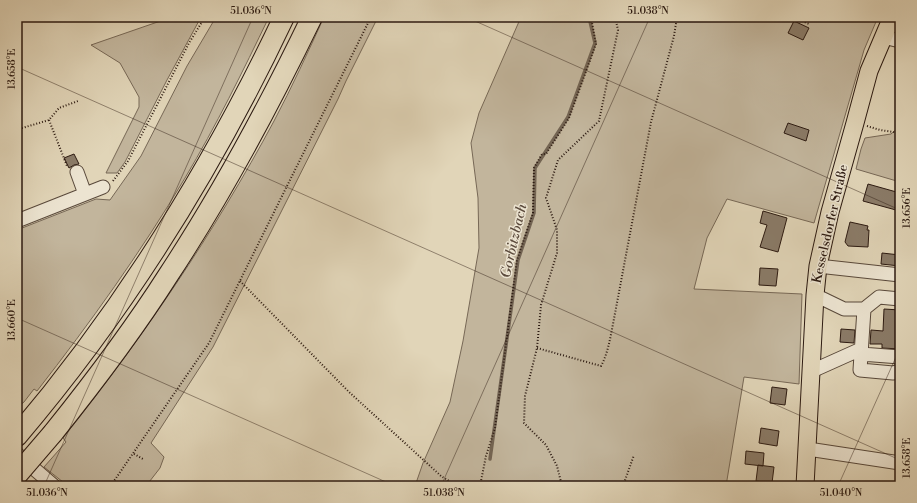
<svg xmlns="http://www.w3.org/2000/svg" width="917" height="503" font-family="'Libre Bodoni',serif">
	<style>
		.green { fill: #c2b59c; stroke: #776856 }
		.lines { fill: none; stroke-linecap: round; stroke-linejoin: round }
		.stream { stroke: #736453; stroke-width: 3.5 }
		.building { fill: #8a7b68; stroke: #2c1a11 }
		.minor-casing { stroke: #59493b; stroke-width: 15 }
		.major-casing { stroke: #2c1a11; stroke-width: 19 }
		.highway-casing { stroke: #2c1a11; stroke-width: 22 }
		.path { stroke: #2c1a11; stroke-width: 2; stroke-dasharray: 1 2; stroke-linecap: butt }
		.minor { stroke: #ece4d1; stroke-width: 13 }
		.major { stroke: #e1d5b8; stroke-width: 17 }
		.highway { stroke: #e1d5b8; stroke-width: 20 }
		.highway-bridge-casing { stroke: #2c1a11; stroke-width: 22; stroke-linecap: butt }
		.highway-bridge { stroke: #e1d5b8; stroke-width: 20 }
		.ticks { fill: none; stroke: #2c1a11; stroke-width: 1; stroke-opacity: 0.45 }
		.labels { text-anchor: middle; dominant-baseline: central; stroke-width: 3; stroke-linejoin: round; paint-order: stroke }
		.street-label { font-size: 13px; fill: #2c1a11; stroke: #ece4d1 }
		.water-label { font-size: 14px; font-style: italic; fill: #5c4b3d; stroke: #ece4d1 }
		.neatline { fill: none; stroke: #2c1a11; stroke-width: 1.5 }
		.ticks-label { font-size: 10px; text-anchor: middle; fill: #2c1a11 }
	</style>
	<rect width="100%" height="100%" fill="#e1d5b8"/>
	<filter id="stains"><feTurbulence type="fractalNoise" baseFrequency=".005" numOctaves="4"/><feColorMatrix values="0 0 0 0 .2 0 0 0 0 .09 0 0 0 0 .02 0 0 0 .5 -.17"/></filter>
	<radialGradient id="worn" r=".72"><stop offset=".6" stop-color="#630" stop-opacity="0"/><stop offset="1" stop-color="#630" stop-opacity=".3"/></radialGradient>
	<path class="green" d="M172,17h29l-34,63 -42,82 -8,11h-11l33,-66v-10l-19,-34 -29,-18z
		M216,17h53c-26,54 -53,109 -84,161 -44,74 -95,145 -148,213l-3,-2 -10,13 -7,6v-178l79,-31 14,1 31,-44 46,-90z
		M324,17h54l-32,64 -8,18 -125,248 -62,96 13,14 -4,11 -14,18h-30l-5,-4 -1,4h-42l-24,-19 22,-25 -3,-4c79,-99 151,-205 211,-317 18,-34 34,-69 50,-104z
		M521,17h357l-14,33 -50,173 -87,-24 -20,39 -13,51 108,5 -3,90 -55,-7 -18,109h-311l8,-23 27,-61 13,-61 16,-93 -1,-50 -7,-55 8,-30z
		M900,126v56l-44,-13 5,-20 4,-11 26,-4z"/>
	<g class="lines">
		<path class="stream" d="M490,459l28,-199 16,-47 1,-45 33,-51 27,-74 -6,-26"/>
	</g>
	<path class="building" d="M794,21l15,7 -6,12 -15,-7z
		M788,123l21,7 -3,11 -22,-8z
		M74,154l5,10 -5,1 -5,3 -5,-10z
		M868,184l32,9 -4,17 -33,-9z
		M763,211l24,7 -9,34 -18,-5 7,-22 -7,-2z
		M850,222l18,4 -1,4h2l-1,17 -20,-1 -3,-4z
		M882,253l18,2v11l-19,-2z
		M760,268l18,1 -2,17 -17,-1z
		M884,309l16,1v39l-18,-1v-4h-12l1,-14 12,1z
		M841,329l14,1 -1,13 -14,-1z
		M772,387l15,2 -2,16 -15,-2z
		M761,428l18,3 -2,15 -18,-3z
		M746,451l18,2 -1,13 -18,-2z
		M758,465l16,2 -2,16 -16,-2z"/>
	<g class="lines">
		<defs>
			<path id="minor" d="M883,37l17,4
				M77,172l8,22
				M17,221l86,-34
				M818,266l82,9
				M815,295l29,14h20l15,-12 21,2
				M864,309l-4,61 33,3 7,-2
				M861,354l39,3
				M812,371l49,-22
				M808,449l92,14
				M17,454l37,32"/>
			<path id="major" d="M805,486l10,-191 3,-29 12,-54 25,-89 14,-52 23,-54"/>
			<path id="highway" d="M53,433c41,-51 81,-104 116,-159 54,-82 100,-168 143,-257
				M17,436c108,-127 196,-269 267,-419"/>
		</defs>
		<use href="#minor" class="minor-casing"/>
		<use href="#major" class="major-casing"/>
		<use href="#highway" class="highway-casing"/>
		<path class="path" d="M794,17l15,7
			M49,120l18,46
			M867,126l13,4 20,3
			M19,129l30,-9 10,-12 19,-7
			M113,181l15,-20 61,-118 16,-26
			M240,281l109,111 92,84 16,10
			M537,348l64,18c7,-13 9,-27 12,-42l38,-202 23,-86 3,-19
			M134,454l9,5
			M113,486l1,-5 95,-138 162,-326
			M480,486l6,-30 9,-28 22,-168 16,-47 1,-45 8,-14h4l23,-36 27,-74 -5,-27
			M562,486l-5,-20 -11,-21 -22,-22 1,-27 12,-48 4,-43 16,-52v-23l-11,-32 12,-38 41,-39 19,-91 -3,-13
			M623,486l11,-31"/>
		<use href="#minor" class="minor"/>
		<use href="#major" class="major"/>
		<use href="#highway" class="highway"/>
		<defs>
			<path id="highway-bridge" d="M17,475l36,-42"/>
		</defs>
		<use href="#highway-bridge" class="highway-bridge-casing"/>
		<use href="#highway-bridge" class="highway-bridge"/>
	</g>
	<path class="ticks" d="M466,17l434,193M17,67l883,393M17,318l378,168M44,486l209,-469M441,486l209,-469M838,486l62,-138"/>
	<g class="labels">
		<g class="street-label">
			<text transform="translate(830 224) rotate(-77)">Kesselsdorfer Straße</text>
		</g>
		<g class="water-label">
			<text transform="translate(514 241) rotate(-77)">Gorbitzbach</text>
		</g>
	</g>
	<rect width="917" height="503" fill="none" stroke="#e1d5b8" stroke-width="44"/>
	<rect x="22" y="22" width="873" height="459" class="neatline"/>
	<g class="ticks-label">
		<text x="251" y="14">51.036°N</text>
		<text x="648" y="14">51.038°N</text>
		<text transform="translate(11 69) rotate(-90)" y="4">13.658°E</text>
		<text transform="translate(906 208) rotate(-90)" y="4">13.656°E</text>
		<text transform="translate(11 320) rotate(-90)" y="4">13.660°E</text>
		<text transform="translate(906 458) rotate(-90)" y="4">13.658°E</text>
		<text x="47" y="496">51.036°N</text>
		<text x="444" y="496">51.038°N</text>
		<text x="841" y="496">51.040°N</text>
	</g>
	<rect width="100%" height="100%" filter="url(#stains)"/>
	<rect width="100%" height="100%" fill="url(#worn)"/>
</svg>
